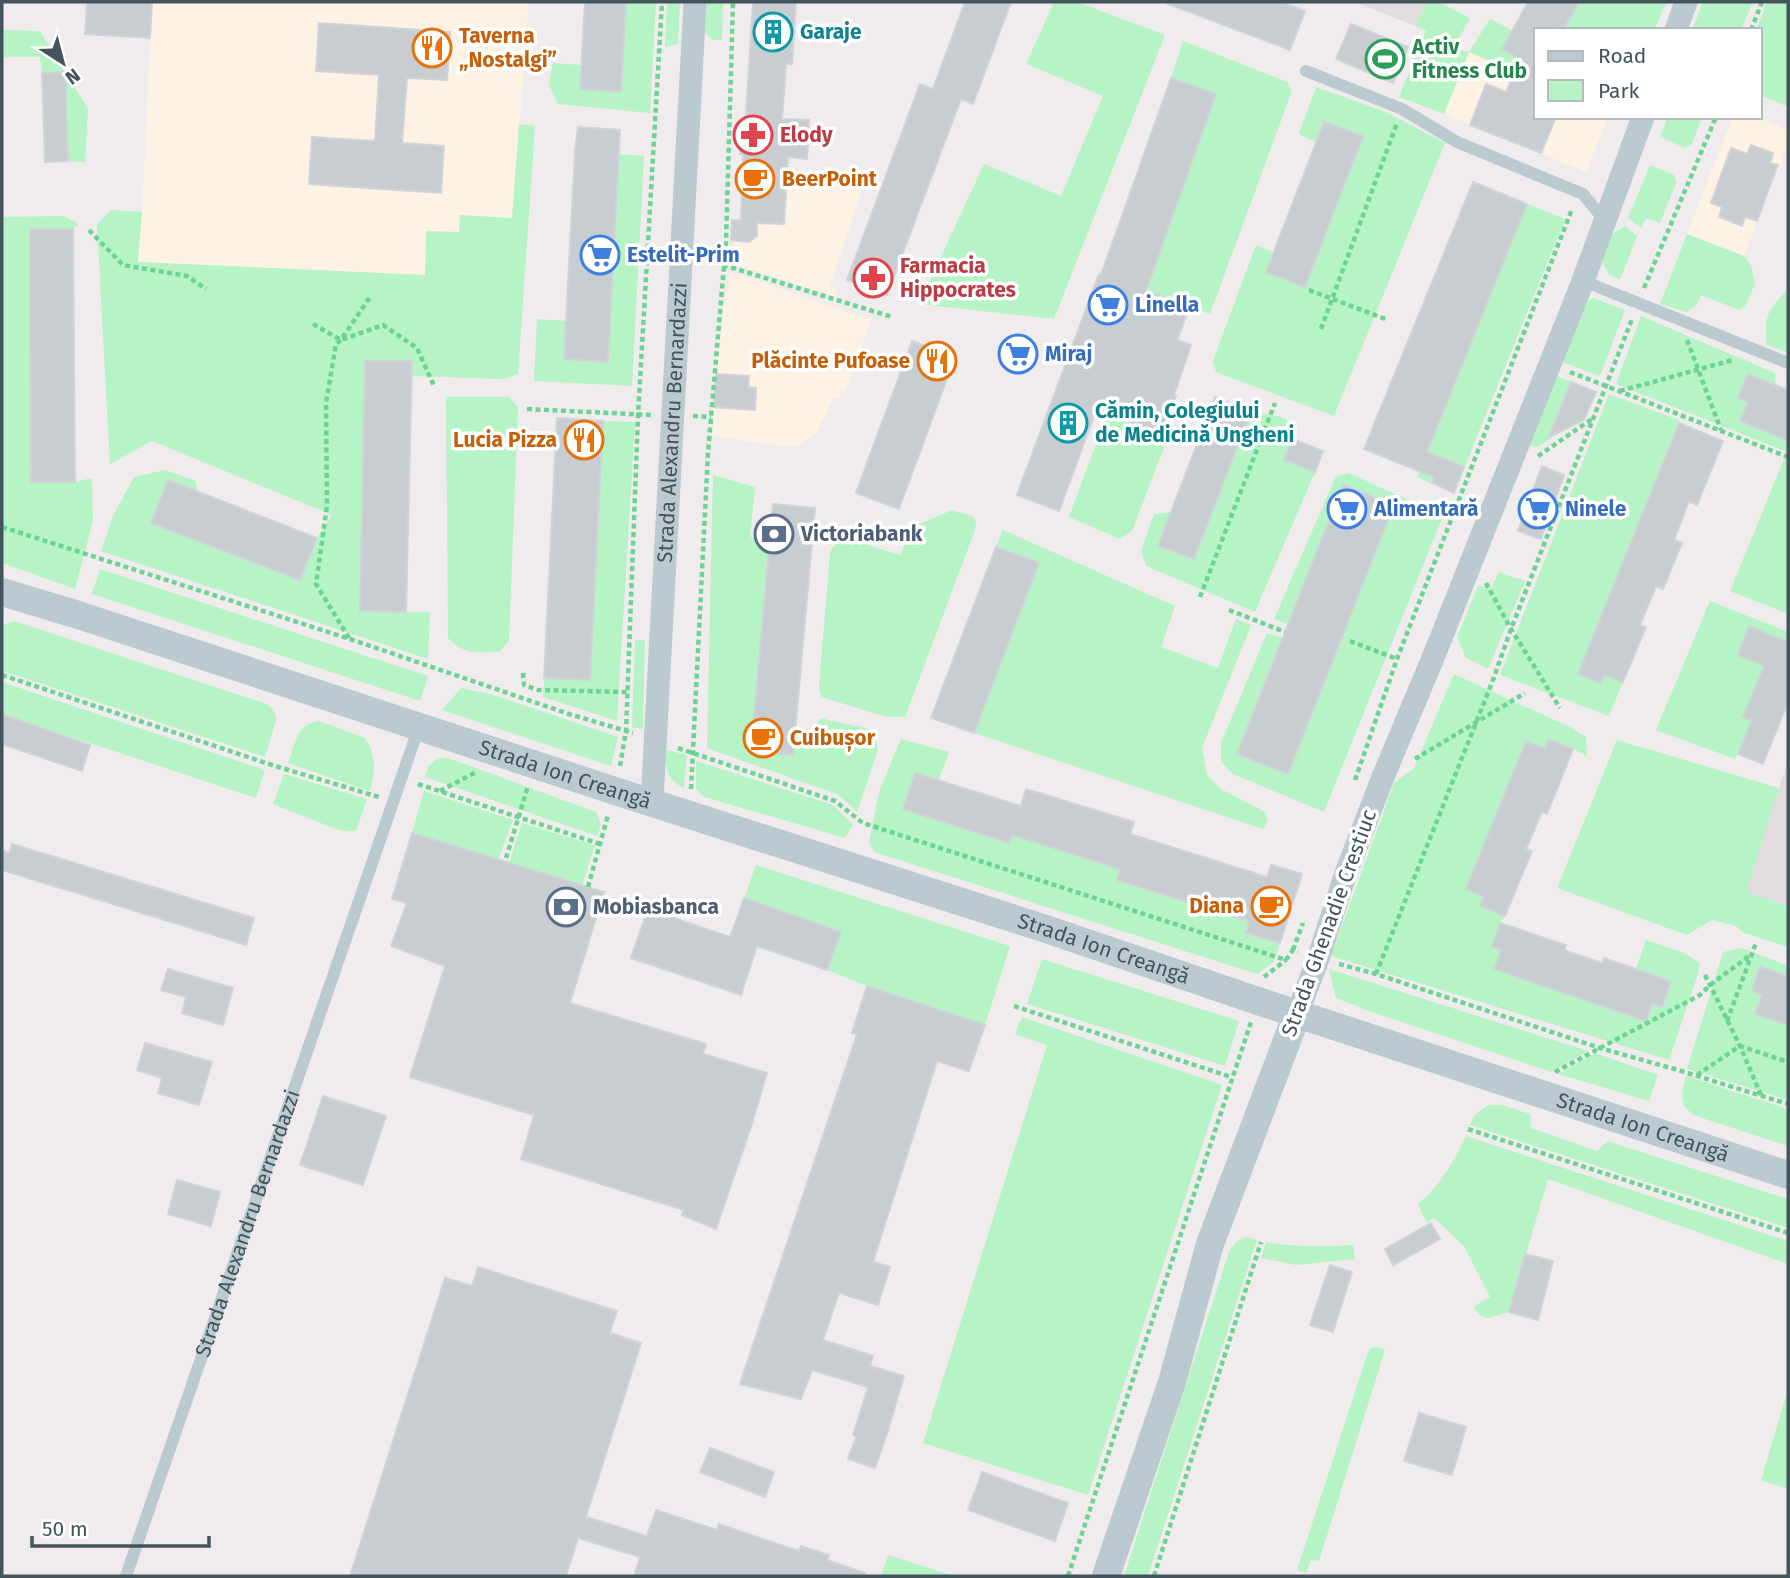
<svg xmlns="http://www.w3.org/2000/svg" width="1790" height="1578" font-family="'Fira Sans',sans-serif">
	<style>
		.commercial { fill: #fdf2e3 }
		.education { fill: #e1dddf }
		.green { fill: #b6f3c5 }
		.building { fill: #c8cdd2; stroke: #d0d4d9; stroke-width: 2 }
		.lines { fill: none; stroke-linecap: round; stroke-linejoin: round }
		.path { stroke: #6bd491; stroke-width: 4.5; stroke-dasharray: 5 3.5; stroke-linecap: butt }
		.service { stroke: #bbcad1; stroke-width: 12 }
		.minor { stroke: #bbcad1; stroke-width: 23 }
		.tertiary { stroke: #bbcad1; stroke-width: 28 }
		.labels { text-anchor: middle; dominant-baseline: central; stroke-width: 7; stroke-linejoin: round; paint-order: stroke }
		.culture-label { font-size: 21px; font-weight: bold; fill: #0d838f; stroke: #fff; text-anchor: start }
		.food-label { font-size: 21px; font-weight: bold; fill: #c56008; stroke: #fff; text-anchor: start }
		.leisure-label { font-size: 21px; font-weight: bold; fill: #27864d; stroke: #fff; text-anchor: start }
		.health-label { font-size: 21px; font-weight: bold; fill: #be3a42; stroke: #fff; text-anchor: start }
		.shop-label { font-size: 21px; font-weight: bold; fill: #366cbe; stroke: #fff; text-anchor: start }
		.street-label { font-size: 21px; fill: #43545c; stroke: #fff }
		.service-label { font-size: 21px; font-weight: bold; fill: #4e5e75; stroke: #fff; text-anchor: start }
	</style>
	<rect width="100%" height="100%" fill="#f0eced"/>
	<path class="commercial" d="M152,2h377l-17,216 -52,-3 -1,17 -34,43 -288,-13 5,-50z
		M1469,52l67,28v37h72l-22,55 -142,-58z
		M1733,117h22l33,13v14l-44,112 -57,-22z
		M787,171l79,5 -36,111 8,2 -3,8 -78,-26 -29,-7 1,-17 4,1 1,-7h16l7,-6v-12l27,1z
		M729,275l15,1 127,44 -26,71 -3,-1 -3,8 -5,-1 -17,35 -18,13 -12,2 -75,-11 4,-62 10,-83 3,-1z"/>
	<path class="education" d="M1355,2h72l-12,24z
		M1788,760v146l-43,-14z"/>
	<path class="green" d="M626,2h30l-6,111 -92,-9 -9,-19 4,-22 28,2 -1,24 41,3z
		M667,2h13l-2,42 -13,3z
		M707,2h16l-1,38h-10l-7,-8z
		M1054,2h23l88,33 -111,284 -135,-15 65,-140 77,32 42,-100 -77,-32z
		M1427,2h12l31,16 -16,30 15,4 21,-33 22,11 -10,19 34,19v12l-67,-28 -25,62 -45,-17 27,-66 -11,-5z
		M1579,2h88l-13,28h-91z
		M1703,2h50l-12,28h-49z
		M1767,2h21v105l-28,-12v-65h-4z
		M2,30l38,1 48,78 -3,53 -17,-1 -3,-89 -23,1 -2,-16h-38z
		M1183,41l104,41 5,9 -82,223 -64,-23 69,-197 -44,-16z
		M1316,87l70,25 59,31 -111,273 -118,-44 -3,-11 43,-116 17,7 -7,20 39,15 58,-150 -39,-15 -8,20 -17,-8z
		M1668,117h34l-10,27 -7,4 -25,-11z
		M519,124l16,2 -17,248 -14,5 -93,-3v-15h-46l-5,250 70,1 -2,47 -327,-108 12,-35 21,-39 31,-7 31,11 1,10 -29,-11 -16,43 148,57 17,-42 15,-23 -180,-74 -42,23 -13,-239 14,-15 31,2 -4,50 287,13 1,-44 33,1 1,-17 52,3z
		M619,154l25,2 -12,230 -98,-5 3,-62 29,2 -1,38 43,2z
		M1650,165l24,10 2,8 -16,40 -14,-5 -5,10 -13,-10z
		M1527,204l38,15 -111,274 -37,-16z
		M64,216l15,8 -6,5 -43,1 1,251 44,1 17,-4 1,43 -18,68 -73,-26v-346z
		M1625,226l12,10 -17,44 -11,-6 -8,-14 9,-24z
		M1687,234l57,22 7,9 4,19 -10,23 -6,3 -38,-15c-4,9 -5,13 -15,17l-26,-8z
		M1788,288v65l-21,-8c-3,-33 1,-33 21,-57z
		M1593,298l32,12 -25,66 -38,-14 22,-59z
		M1641,316l134,57 1,12 -28,-11 -10,24 10,4 -8,20 48,19v166l-2,6 -56,-22 57,-139 -171,-68z
		M1125,365l7,58 -6,15 15,7 4,-9 20,9 -33,86 -12,8 -51,-22z
		M1556,376l15,6 -18,45 9,4 -24,16 -9,-1z
		M1609,394l70,26 -101,254 22,9 4,-8 19,7 -14,34 -109,-41z
		M446,397h63l9,10 -9,234 -10,11c-23,0 -34,4 -51,-14z
		M1251,411l30,6 12,6 -1,16 23,33 -60,140 -109,-46 -5,-15 13,-37 17,-2 -12,34 35,13z
		M603,421l32,1 -18,299 -74,-24 1,-19 46,2z
		M1349,473l94,43 -119,296 -91,-38 -12,-13v-18l46,-110 16,5 -46,116 51,20 106,-268 -106,118 -14,-5 62,-143z
		M713,475l42,12 -5,50 20,3 -19,211 41,4 2,-19 17,2 9,-20 54,12 4,20 -21,62 -18,-17 -132,-47z
		M952,510l20,6 4,5 -1,9 -70,187h-18l-66,-20 -2,-11 11,-133c4,-10 8,-14 19,-14l51,16 13,-28z
		M1003,530l172,76 -14,41 57,21 18,-49 15,6 -49,123 5,27 14,14 44,23 3,8 -5,9 -289,-96 65,-170 -43,-16z
		M100,569l328,107 -8,25 -328,-107z
		M1499,572l26,9 -37,88 -22,-11 -9,-21 21,-51 14,1z
		M1710,601l78,31v10l-39,-16 -11,29 26,11 -20,51 8,3 -17,39 -79,-29z
		M14,621l253,83c6,5 9,9 9,17l-11,36 -263,-86v-46z
		M635,640h10l-2,89 -11,-2z
		M1454,674l116,53 16,10 1,19 -14,-7 -23,-10 -5,10 -20,-8 -59,148 18,8 -3,9 24,10 -5,7 -8,24 9,3 -7,19 151,52 7,-17 10,3 9,-26 -35,-12 10,-29 38,13 16,10 -3,14 -28,83 -338,-104 63,-173 20,-15z
		M2,682l263,88 -9,28 -254,-84z
		M461,688l29,6 128,43 -7,29 -169,-56z
		M319,721l46,17c10,15 12,35 4,53l-81,-28c6,-17 9,-40 31,-42z
		M901,739l48,13 -10,28 -24,-7 -11,37 105,33 3,-8 108,34 -3,11 106,33 30,-3 -7,23 34,10 -6,19 -17,12 -383,-122 -5,-11 11,-52z
		M1617,740l162,48 -33,104 42,14v41l-44,-14 -8,-7 -24,-6 -25,15 -130,-47z
		M667,750l20,5 -3,33c-16,-7 -21,-22 -17,-38z
		M438,758h10l148,54c5,9 6,14 1,24l-172,-59 3,-10z
		M696,761l137,44 20,20 -8,13 -141,-41 -8,-8z
		M284,774l83,25 -11,32h-15l-68,-27z
		M424,791l89,29 -15,40 -86,-27z
		M522,823l73,22 -13,41 -73,-23z
		M756,865l254,81 -25,79 -118,-39 -40,-16 13,-38 -96,-34z
		M1742,948l46,18v10l-28,-8 -8,23 10,4 -6,19 32,11v75l-101,-31 36,-117z
		M1042,959l197,62 -14,45 -198,-62z
		M1329,969l259,82 -37,21 -185,-62 -30,-12z
		M1022,1017l200,68 -134,410 -165,-52 124,-398 -32,-11z
		M1595,1053l63,22 -9,26 -91,-27z
		M1686,1076l102,33v37l-92,-30c-18,-11 -15,-22 -10,-40z
		M1489,1105h14l27,9 1,14 66,23 10,-10 181,58v29l-318,-103 5,-11z
		M1466,1136l322,105v23l-240,-85 -39,133 -21,6 -8,-2 -7,-9 17,-10 -26,-51 -30,-28 -7,5 -9,-19c23,-19 35,-42 48,-68z
		M1246,1237l11,3 -109,336h-24l105,-324 7,-10z
		M1266,1242c30,5 57,5 87,3l2,14 -59,6 -35,-7z
		M1378,1347l7,3 -66,211 -8,-1 -5,13 -9,-3 71,-218 3,-4z
		M1788,1389v100l-27,-9z
		M888,1555l66,21h-73z"/>
	<path class="building" d="M87,2h65l-2,36 -65,-4z
		M585,2h41l-5,90 -41,-3z
		M753,2h43l-4,62h-6l-4,55 27,1 -2,39 -19,-2 -4,67 -27,-1v13l-8,6 -18,-2 1,-20h9l2,-65 -3,-1 2,-26h3z
		M965,2h46l-38,102 -12,-5 -74,196 -40,-15 73,-196 13,5z
		M1169,2h112l24,9 -15,39 -122,-46z
		M1528,2h51l-16,28h-27v87h20l-15,36 -71,-28 16,-41 20,8 14,-33 -18,-10z
		M319,23l131,9 -3,48 -40,-2 -5,65 42,3 -3,47 -132,-9 3,-47 63,4 4,-66 -63,-4z
		M1351,24l57,23 -15,36 -57,-24z
		M65,72l3,89 -23,1 -3,-89z
		M1171,78l45,16 -70,197 44,15 -13,34 14,5 -17,50 2,1 -19,45 -28,-12 3,-6 -35,-15 -38,103 -42,-16 82,-221 2,1z
		M1324,122l39,14 -58,151 -39,-15z
		M578,127l42,3 -12,232 -44,-3 11,-207z
		M1751,145l22,8 -3,10 8,2 -21,56 -12,-4 -3,9 -23,-9 3,-10 -11,-4 20,-55 16,6z
		M1473,182l54,22 -100,248 37,15 -10,26 -22,-10 2,-6 -70,-28z
		M30,229h43l2,253h-44z
		M1015,338l20,8 -10,26 -21,-9z
		M912,341l43,16 -56,152 -43,-16z
		M365,361h47l-6,251 -46,-1z
		M716,374l33,2 -1,11 8,1 -1,22 -41,-3z
		M1748,374l40,16v51l-48,-20 8,-19 -10,-4z
		M1571,382l25,10 -12,28 -35,17z
		M1215,397l36,14 -57,148 -36,-13z
		M557,418l46,3 -13,259 -46,-2z
		M1679,423l44,18 -26,64 -8,-4 -15,39 8,3 -19,46 -7,-3 -16,39 6,2 -23,55 -19,-7 -3,8 -23,-9z
		M1292,439l31,12 -8,21 -31,-12z
		M1542,466l22,9 -23,64 -23,-8z
		M168,480l149,58 -17,42 -149,-57z
		M1343,485l51,20 -106,269 -51,-20z
		M773,504l42,4 -22,247 -42,-4z
		M996,547l43,16 -65,170 -43,-15z
		M1749,626l39,16v60l-25,62 -25,-10 14,-34 -9,-3 21,-51 -26,-11z
		M2,714l88,31 -8,26 -80,-27z
		M1549,739l24,10 -26,65 -5,-2 -16,37 6,2 -27,65 -25,-10 4,-9 -18,-8 60,-148 19,8z
		M915,773l106,33 5,-17 108,33 -4,12 137,43 4,-12 31,9 -22,69 -34,-10 3,-12 -132,-41 3,-11 -108,-34 -3,8 -106,-34z
		M412,833l192,59 -34,111 136,41 -3,10 64,19 -16,54 -35,102 -34,-14 2,-5 -163,-51 13,-44 -124,-38 35,-111 -54,-20 16,-43 -15,-4z
		M12,844l242,74 -8,27 -244,-75v-20l7,3z
		M744,898l97,34 -14,38 -70,-24 -16,49 -110,-37 17,-49 82,28z
		M1500,923l66,22 -2,5 38,13 2,-5 67,23 -9,26 -10,-3 -6,17 -152,-52 7,-19 -9,-3z
		M1760,967l28,9v49l-33,-11 7,-19 -10,-4z
		M168,969l65,19 -10,37 -41,-12 4,-16 -25,-7z
		M867,986l118,39 -16,46 -32,-10 -64,201 17,5 -12,38 -39,-12 -16,47 50,16 -3,10 34,10 -17,58 -12,34 -27,-9 8,-22 -3,-2 15,-48 -56,-17 -11,29 -61,-15 117,-350 -5,-1z
		M145,1043l67,19 -13,43 -41,-12 4,-15 -25,-8z
		M323,1096l63,20 -23,69 -63,-20z
		M177,1180l43,12 -9,34 -43,-12z
		M1431,1223l9,16 -47,26 -8,-16z
		M1525,1254l28,7 -15,59 -29,-8z
		M1330,1265l22,7 -19,60 -23,-7z
		M478,1267l139,44 -7,22 31,10 -55,174 61,19 9,-26 61,20 2,-6 80,27 2,-5 28,9 -2,5 38,13v3h-231l6,-19 -62,-19 -12,38h-216l95,-298 27,8z
		M1419,1413l47,14 -14,48 -48,-14z
		M710,1448l64,24 -9,25 -65,-25z
		M982,1472l86,31 -13,38 -87,-31z"/>
	<g class="lines">
		<path class="path" d="M1751,30l11,-28
			M89,230l34,35 64,11 19,13
			M723,265l169,52
			M1644,288l72,-171
			M1309,290l79,30
			M313,324l28,16 42,-15 34,23 17,38
			M1321,329l76,-206
			M1687,340l34,90
			M1570,372l218,85
			M1620,391l113,-31
			M527,409l125,6
			M693,416l18,1
			M1538,456l54,-37
			M2,527l348,112 219,75 64,19
			M1486,583l25,46 49,79
			M1200,597l75,-194
			M1229,610l56,22
			M349,638l-33,-54 11,-78 -1,-103 10,-59 5,-4 29,-43
			M1350,641l47,18
			M523,673l1,12 14,5 89,2
			M2,675l273,91 104,31
			M678,748l157,53 28,22 423,137 7,-10 5,2
			M1415,759l110,-66
			M620,766l6,-35 12,-316 24,-413
			M1355,780l42,-121 175,-450
			M418,784l182,60
			M691,789l17,-336 18,-211 7,-240
			M440,791l36,-19
			M506,858l22,-72
			M588,887l20,-72
			M1293,950l10,-27
			M1339,964l37,10 224,74 78,22 110,34
			M1376,974l117,-294 18,-51 121,-310
			M1705,975l35,71 21,49
			M1264,977l22,-17
			M1014,1006l217,71
			M1727,1021l29,-78
			M1555,1072l145,-77 10,-10 42,-31
			M1697,1075l43,-29 48,16
			M1468,1129l320,104
			M1068,1576l183,-554
			M1154,1576l107,-334"/>
		<g class="service">
			<path d="M1306,71l96,38 55,33 126,52 22,27"/>
			<path d="M1583,281l205,82"/>
			<path id="s1" d="M126,1576l293,-849"/>
		</g>
		<g class="minor">
			<path d="M1676,30l10,-28"/>
			<path id="s2" d="M652,802l43,-800"/>
			<path d="M1297,1014l21,-55 28,-86 37,-96 52,-124 148,-372 60,-164"/>
		</g>
		<g class="tertiary">
			<path id="s3" d="M2,592l73,22 540,177 428,137 215,73 530,174"/>
			<path d="M1106,1576l66,-194 38,-138 87,-230"/>
		</g>
	</g>
	<defs>
		<symbol id="building-ring" viewBox="-11 -11 22 22"><circle r="9.5" fill="#fff" stroke="#0f9aa8" stroke-width="1.5"/><path d="M-4-6H4V6H1V3H-1V6H-4ZM-2.5-4.3h1.7v1.8h-1.7ZM.8-4.3h1.7v1.8H.8ZM-2.5-1h1.7V.8h-1.7ZM.8-1h1.7V.8H.8Z" fill="#0f9aa8"/></symbol>
		<symbol id="restaurant-ring" viewBox="-11 -11 22 22"><circle r="9.5" fill="#fff" stroke="#e8710a" stroke-width="1.5"/><path d="M-5-6h1v4h1v-4h1v4h1v-4h1v5L-1.5 .5V6h-2V.5L-5-1ZM5-6V6H3V1.5H1.5Q1.5-4 5-6Z" fill="#e8710a"/></symbol>
		<symbol id="stadium-ring" viewBox="-11 -11 22 22"><circle r="9.5" fill="#fff" stroke="#2e9e5b" stroke-width="1.5"/><path d="M0-5a6.5 5 0 1 0 0 10a6.5 5 0 1 0 0-10ZM-3.5-1.8h7v3.6h-7Z" fill="#2e9e5b"/></symbol>
		<symbol id="pharmacy-ring" viewBox="-11 -11 22 22"><circle r="9.5" fill="#fff" stroke="#e0444e" stroke-width="1.5"/><path d="M-2-6h4v4h4v4h-4v4h-4v-4h-4v-4h4Z" fill="#e0444e"/></symbol>
		<symbol id="cafe-ring" viewBox="-11 -11 22 22"><circle r="9.5" fill="#fff" stroke="#e8710a" stroke-width="1.5"/><path d="M-5.5-4.5H6V0H3Q3 3.5 0 3.5H-2.5Q-5.5 3.5-5.5 0ZM3-3.2v2h1.7v-2ZM-6 4.5H4V6H-6Z" fill="#e8710a"/></symbol>
		<symbol id="supermarket-ring" viewBox="-11 -11 22 22"><circle r="9.5" fill="#fff" stroke="#3f7fe0" stroke-width="1.5"/><path d="M-6-5.5h2.5l.6 2H6L4.5 2H-2.5L-4.4-4H-6ZM-1.5 3.2a1.3 1.3 0 1 0 .1 0ZM3 3.2a1.3 1.3 0 1 0 .1 0Z" fill="#3f7fe0"/></symbol>
		<symbol id="bank-ring" viewBox="-11 -11 22 22"><circle r="9.5" fill="#fff" stroke="#5c6f8a" stroke-width="1.5"/><path d="M-6-4H6V4H-6ZM0-2.3a2.3 2.3 0 1 0 0 4.6a2.3 2.3 0 1 0 0-4.6Z" fill="#5c6f8a"/></symbol>
	</defs>
	<g fill-rule="evenodd">
		<use href="#building-ring" x="751" y="10" width="44" height="44"/>
		<use href="#restaurant-ring" x="410" y="26" width="44" height="44"/>
		<use href="#stadium-ring" x="1363" y="37" width="44" height="44"/>
		<use href="#pharmacy-ring" x="731" y="113" width="44" height="44"/>
		<use href="#cafe-ring" x="733" y="157" width="44" height="44"/>
		<use href="#supermarket-ring" x="578" y="233" width="44" height="44"/>
		<use href="#pharmacy-ring" x="851" y="256" width="44" height="44"/>
		<use href="#supermarket-ring" x="1086" y="283" width="44" height="44"/>
		<use href="#supermarket-ring" x="996" y="332" width="44" height="44"/>
		<use href="#restaurant-ring" x="915" y="339" width="44" height="44"/>
		<use href="#building-ring" x="1046" y="401" width="44" height="44"/>
		<use href="#restaurant-ring" x="562" y="418" width="44" height="44"/>
		<use href="#supermarket-ring" x="1325" y="487" width="44" height="44"/>
		<use href="#supermarket-ring" x="1516" y="487" width="44" height="44"/>
		<use href="#bank-ring" x="752" y="512" width="44" height="44"/>
		<use href="#cafe-ring" x="741" y="716" width="44" height="44"/>
		<use href="#cafe-ring" x="1249" y="884" width="44" height="44"/>
		<use href="#bank-ring" x="544" y="885" width="44" height="44"/>
	</g>
	<g class="labels">
		<g class="culture-label">
			<text x="800" y="32">Garaje</text>
			<text x="1095" y="411">Cămin, Colegiului<tspan x="1095" dy="24">de Medicină Ungheni</tspan></text>
		</g>
		<g class="food-label">
			<text x="459" y="36">Taverna<tspan x="459" dy="24">„Nostalgi”</tspan></text>
			<text x="782" y="179">BeerPoint</text>
			<text x="910" y="361" text-anchor="end">Plăcinte Pufoase</text>
			<text x="557" y="440" text-anchor="end">Lucia Pizza</text>
			<text x="790" y="738">Cuibușor</text>
			<text x="1244" y="906" text-anchor="end">Diana</text>
		</g>
		<g class="leisure-label">
			<text x="1412" y="47">Activ<tspan x="1412" dy="24">Fitness Club</tspan></text>
		</g>
		<g class="health-label">
			<text x="780" y="135">Elody</text>
			<text x="900" y="266">Farmacia<tspan x="900" dy="24">Hippocrates</tspan></text>
		</g>
		<g class="shop-label">
			<text x="627" y="255">Estelit-Prim</text>
			<text x="1135" y="305">Linella</text>
			<text x="1045" y="354">Miraj</text>
			<text x="1374" y="509">Alimentară</text>
			<text x="1565" y="509">Ninele</text>
		</g>
		<g class="street-label">
			<text stroke="none"><textPath href="#s2" startOffset="380">Strada Alexandru Bernardazzi</textPath></text>
			<text stroke="none"><textPath href="#s3" startOffset="592">Strada Ion Creangă</textPath></text>
			<text transform="translate(1329 923) rotate(-70)">Strada Ghenadie Crestiuc</text>
			<text stroke="none"><textPath href="#s3" startOffset="1158">Strada Ion Creangă</textPath></text>
			<text stroke="none"><textPath href="#s3" startOffset="1726">Strada Ion Creangă</textPath></text>
			<text stroke="none"><textPath href="#s1" startOffset="373">Strada Alexandru Bernardazzi</textPath></text>
		</g>
		<g class="service-label">
			<text x="801" y="534">Victoriabank</text>
			<text x="593" y="907">Mobiasbanca</text>
		</g>
	</g>
	<rect width="1790" height="1578" fill="none" stroke="#43545c" stroke-width="7"/>
	<rect x="1534" y="28" width="228" height="91" fill="#ffffff" stroke="#b4bbbe" stroke-width="2"/>
	<rect x="1548" y="51" width="35" height="10" fill="#bbcad1" stroke="#b4bbbe" stroke-width="2"/>
	<text x="1598" y="63" font-size="21" fill="#43545c">Road</text>
	<rect x="1548" y="80" width="35" height="21" fill="#b6f3c5" stroke="#b4bbbe" stroke-width="2"/>
	<text x="1598" y="98" font-size="21" fill="#43545c">Park</text>
	<g transform="translate(63 63) rotate(144)" stroke="#ffffff" stroke-width="5" paint-order="stroke">
	<path d="M0-5L12 26L0 18L-12 26Z" fill="#43545c"/>
	<text y="-10" font-size="19" font-weight="bold" text-anchor="middle" fill="#43545c">N</text>
	</g>
	<path d="M32 1536v10h177v-10" fill="none" stroke="#43545c" stroke-width="3.5"/>
	<text x="42" y="1536" font-size="21" fill="#43545c" stroke="#ffffff" stroke-width="5" paint-order="stroke">50 m</text>
</svg>
